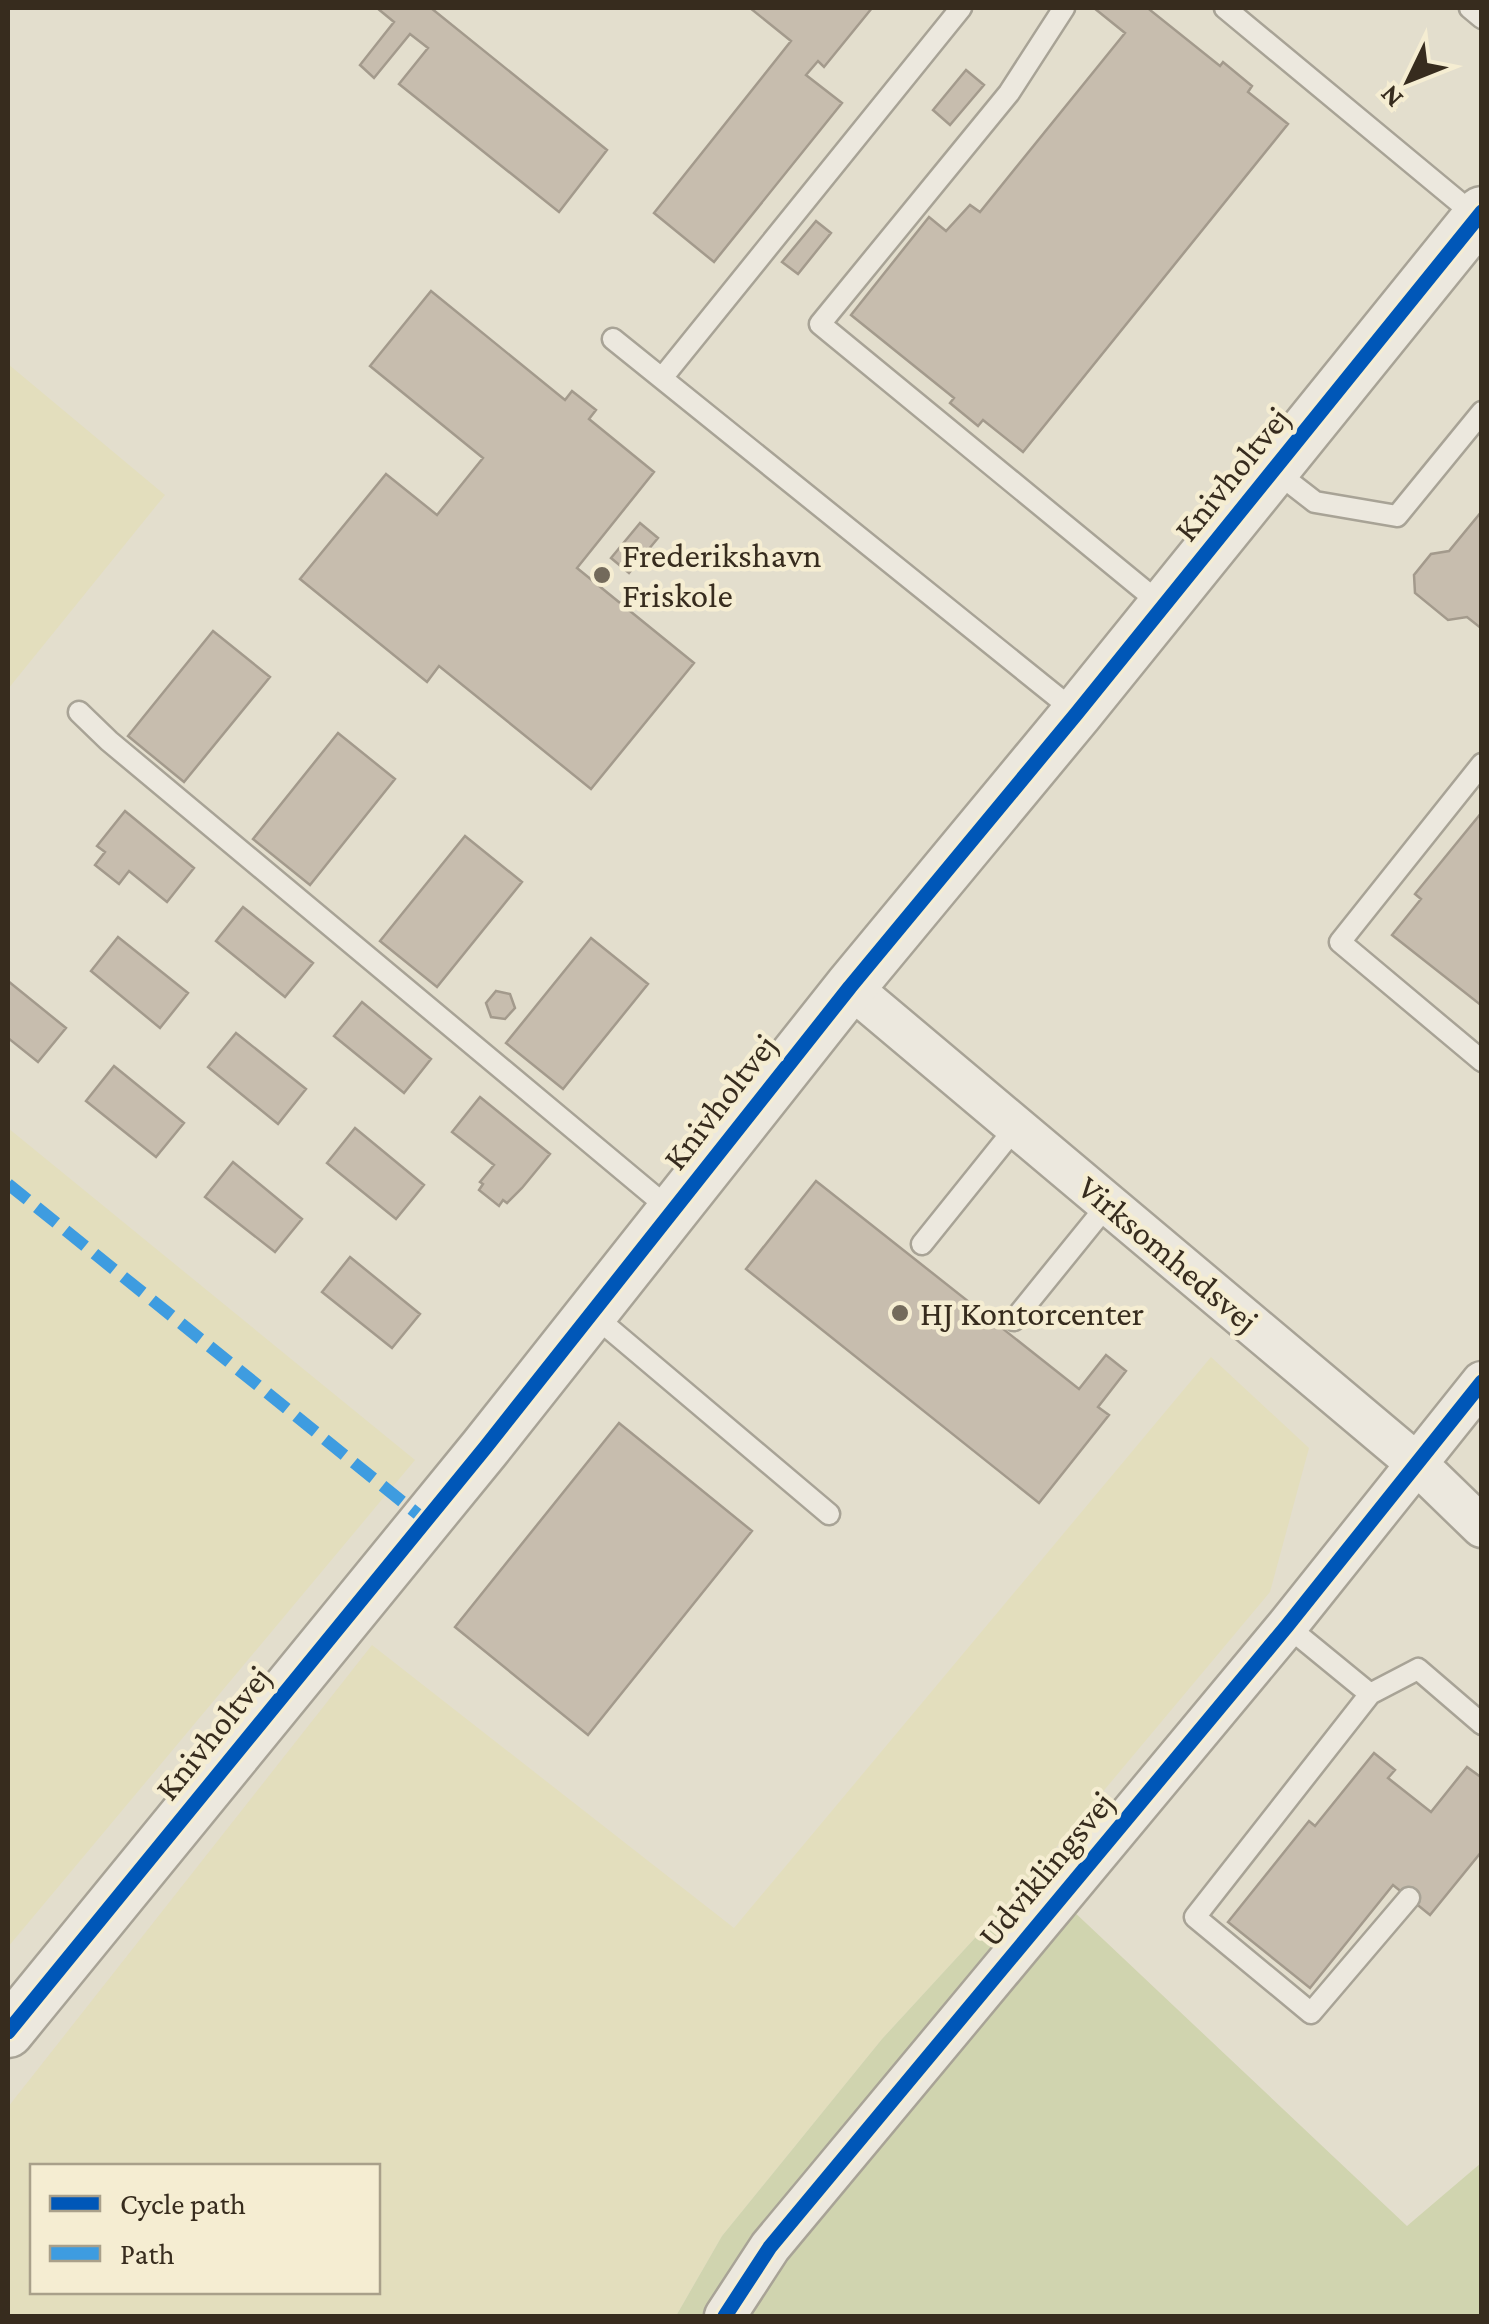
<svg xmlns="http://www.w3.org/2000/svg" width="1489" height="2324" font-family="'Crimson Pro',serif">
	<style>
		.farmland { fill: #e3debd; fill-rule: evenodd }
		.green { fill: #d0d4af }
		.building { fill: #c7bdae; stroke: #a39a8c; stroke-width: 2.5 }
		.lines { fill: none; stroke-linecap: round; stroke-linejoin: round }
		.service-casing { stroke: #a8a396; stroke-width: 25 }
		.minor-casing { stroke: #a8a396; stroke-width: 45 }
		.tertiary-casing { stroke: #a8a396; stroke-width: 55 }
		.service { stroke: #ece8de; stroke-width: 20 }
		.minor { stroke: #ece8de; stroke-width: 40 }
		.tertiary { stroke: #ece8de; stroke-width: 50 }
		.quiet { stroke: #3e9ce0; stroke-width: 12; stroke-dasharray: 25 12; stroke-linecap: butt }
		.cycleway-casing { stroke: #f5edd2; stroke-width: 21 }
		.cycleway { stroke: #0057b8; stroke-width: 15 }
		.poi-dot { fill: #736a5b; stroke: #f5edd2; stroke-width: 4 }
		.labels { text-anchor: middle; dominant-baseline: central; stroke-width: 9; stroke-linejoin: round; paint-order: stroke }
		.street-label { font-size: 35px; fill: #372c1e; stroke: #f5edd2 }
		.poi-label { font-size: 35px; fill: #372c1e; stroke: #f5edd2; text-anchor: start }
	</style>
	<rect width="100%" height="100%" fill="#e3decd"/>
	<path class="farmland" d="M8,364l157,131 -157,194z
		M8,1128l407,332 -407,487z
		M1211,1357l98,91 -39,144 -236,282 -152,165 -160,197 -46,80h-668v-209l364,-462 362,283zM32,2166h346v126h-346z"/>
	<path class="green" d="M1034,1874l373,352 74,-63v153h-805l46,-80 160,-197z"/>
	<path class="building" d="M377,8h54l176,142 -48,62 -160,-128 29,-36 -18,-14 -36,44 -14,-13 34,-43z
		M750,8h122l-48,59 -6,-6 -12,14 36,28 -128,159 -60,-49 137,-172z
		M1094,8h58l-2,2 70,56 3,-4 29,24 -4,6 40,32 -265,328 -40,-32 -5,6 -28,-23 4,-5 -103,-83 78,-98 17,14 24,-26 10,7 145,-179z
		M966,70l18,15 -34,40 -17,-15z
		M816,221l15,12 -33,41 -16,-12z
		M431,291l134,109 7,-9 24,19 -7,9 65,53 -77,96 117,95 -103,126 -152,-123 -12,16 -127,-103 86,-105 51,41 46,-57 -113,-92z
		M1482,511v118l-15,-12 -19,3 -33,-27 -1,-18 17,-21 18,-3z
		M640,523l18,15 -29,35 -18,-15z
		M213,631l57,46 -86,105 -56,-46z
		M338,733l57,46 -85,106 -57,-46z
		M125,811l69,57 -27,34 -38,-31 -10,13 -24,-19 10,-13 -8,-6z
		M1482,812v194l-90,-71 29,-36 -6,-5z
		M465,836l57,46 -85,105 -57,-46z
		M243,907l70,56 -28,34 -69,-56z
		M118,937l70,56 -28,35 -69,-57z
		M591,938l57,46 -85,105 -57,-46z
		M8,981l58,47 -28,34 -30,-24z
		M496,991l14,3 5,14 -10,11 -14,-2 -5,-14z
		M362,1002l69,57 -27,34 -70,-57z
		M236,1033l70,56 -28,35 -70,-57z
		M114,1066l70,57 -28,34 -70,-56z
		M480,1097l70,57 -28,34 -15,15 -4,-3 -4,6 -20,-16 4,-6 -3,-2 14,-17 -42,-33z
		M355,1128l69,57 -28,34 -69,-56z
		M233,1162l69,57 -27,33 -70,-55z
		M816,1181l263,208 27,-34 20,16 -28,36 11,8 -70,88 -293,-234z
		M350,1257l70,57 -28,34 -70,-56z
		M619,1423l133,108 -164,204 -133,-108z
		M1374,1753l21,17 -7,8 43,34 36,-45 15,11v73l-52,64 -37,-30 -83,103 -82,-66 81,-101 6,5z"/>
	<g class="lines">
		<defs>
			<path id="service" d="M1064,8l-55,85 -189,231 342,281
				M1225,8l252,209
				M1470,8l12,10
				M613,339l464,374
				M662,378l299,-370
				M1275,471l40,31 82,14 85,-104
				M79,712l30,29 563,470
				M1482,764l-142,178 142,119
				M922,1244l94,-117
				M591,1313l238,201
				M1014,1320l94,-116
				M1287,1626l83,68
				M1409,1898l-98,115 -116,-96 175,-223 48,-25 64,55"/>
			<path id="minor" d="M850,987l566,476 66,64
				M725,2316l45,-69 517,-621 195,-244"/>
			<path id="tertiary" d="M8,2032l477,-584 365,-461 227,-274 405,-501"/>
		</defs>
		<use href="#service" class="service-casing"/>
		<use href="#minor" class="minor-casing"/>
		<use href="#tertiary" class="tertiary-casing"/>
		<use href="#service" class="service"/>
		<use href="#minor" class="minor"/>
		<use href="#tertiary" class="tertiary"/>
		<path class="quiet" d="M8,1184l417,336"/>
		<defs>
			<path id="cycleway" d="M8,2032l477,-584 365,-461 227,-274 405,-501
				M725,2316l45,-69 517,-621 195,-244"/>
		</defs>
		<use href="#cycleway" class="cycleway-casing"/>
		<use href="#cycleway" class="cycleway"/>
	</g>
	<g class="poi-dot">
		<circle cx="602" cy="575" r="10"/>
		<circle cx="900" cy="1313" r="10"/>
	</g>
	<g class="labels">
		<g class="street-label">
			<text transform="translate(1232 474) rotate(-51)">Knivholtvej</text>
			<text transform="translate(720 1102) rotate(-52)">Knivholtvej</text>
			<text transform="translate(1168 1254) rotate(40)">Virksomhedsvej</text>
			<text transform="translate(213 1733) rotate(-51)">Knivholtvej</text>
			<text transform="translate(1046 1869) rotate(-50)">Udviklingsvej</text>
		</g>
		<g class="poi-label">
			<text x="622" y="555">Frederikshavn<tspan x="622" dy="40">Friskole</tspan></text>
			<text x="920" y="1313">HJ Kontorcenter</text>
		</g>
	</g>
	<rect width="1489" height="2324" fill="none" stroke="#372c1e" stroke-width="20"/>
	<rect x="30" y="2164" width="350" height="130" fill="#f5edd2" stroke="#a9a08a" stroke-width="2.5"/>
	<rect x="50" y="2196" width="50" height="15" fill="#0057b8" stroke="#a9a08a" stroke-width="2.5"/>
	<text x="120" y="2214" font-size="30" fill="#372c1e">Cycle path</text>
	<rect x="50" y="2246" width="50" height="15" fill="#3e9ce0" stroke="#a9a08a" stroke-width="2.5"/>
	<text x="120" y="2264" font-size="30" fill="#372c1e">Path</text>
	<g transform="translate(1409 80) rotate(227)" stroke="#f5edd2" stroke-width="8" paint-order="stroke">
	<path d="M0-8L18 38L0 25L-18 38Z" fill="#372c1e"/>
	<text y="-15" font-size="28" font-weight="bold" text-anchor="middle" fill="#372c1e">N</text>
	</g>
</svg>
